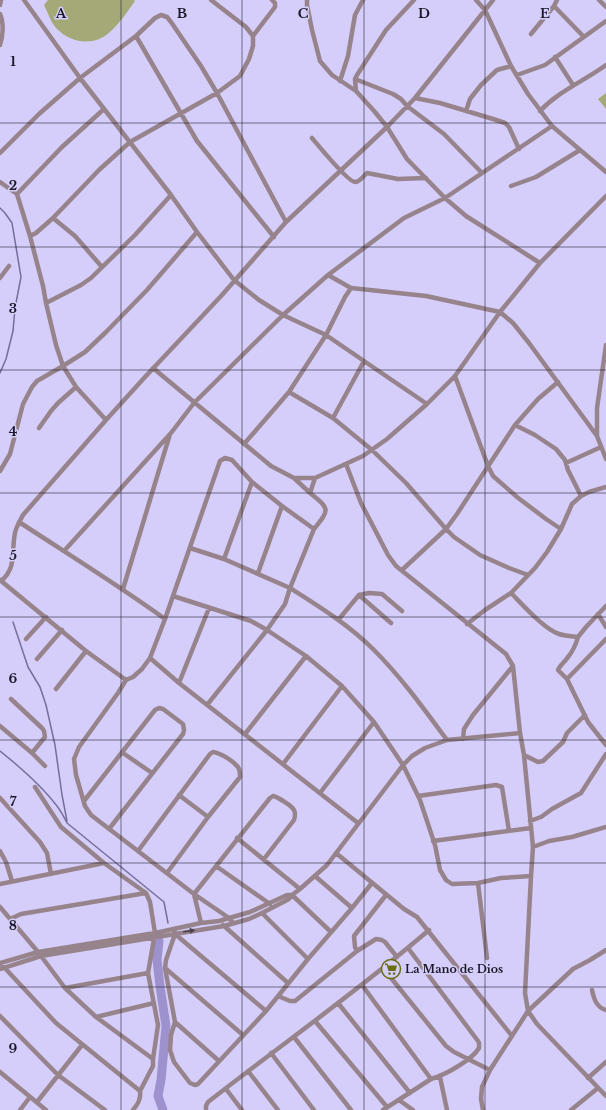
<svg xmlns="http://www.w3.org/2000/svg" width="606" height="1110" font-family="'Libre Baskerville',serif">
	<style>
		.green { fill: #a5a978 }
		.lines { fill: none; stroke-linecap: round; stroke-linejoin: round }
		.stream { stroke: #766d9c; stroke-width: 1.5 }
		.river { stroke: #9d92cd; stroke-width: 9 }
		.street { stroke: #97838b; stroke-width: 4.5 }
		.oneway { fill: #4d4350 }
		.grid { fill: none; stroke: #1b1828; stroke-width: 1; stroke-opacity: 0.55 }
		.labels { text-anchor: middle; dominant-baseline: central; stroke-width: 3; stroke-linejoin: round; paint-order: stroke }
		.poi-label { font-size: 11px; font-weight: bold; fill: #1b1828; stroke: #d5cefa; text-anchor: start }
		.grid-label { font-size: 13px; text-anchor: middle; font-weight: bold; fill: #1b1828; stroke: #d5cefa; stroke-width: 3; stroke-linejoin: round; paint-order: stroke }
	</style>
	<rect width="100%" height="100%" fill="#d5cefa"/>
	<path class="green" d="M48,0h86l1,1c-7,10 -15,22 -25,31 -15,14 -38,12 -53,-3 -6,-6 -9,-16 -13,-24z
		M606,93v16l-8,-10z"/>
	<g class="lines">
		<path class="stream" d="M0,208l5,5 7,10 9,54 -6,31 -2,23 -7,28 -6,14
			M13,622l15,45 12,20 6,18 9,40 7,50 5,26
			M0,751c20,16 41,34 57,55 4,5 7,11 10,17l97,79 4,21"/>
		<path class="river" d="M159,941l-2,19 3,26 6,40 -5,54 -3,16 5,14"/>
		<path class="street" d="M24,0l56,78 91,117 26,37 37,48 25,20 24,15 43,20 38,26 63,43
			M211,0l35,27 7,9
			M307,0v5l5,25 8,31 12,14 24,16 19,21 12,15 20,32 38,39 21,18 74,47
			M476,0l9,10 26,56 17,28 24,32 54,46
			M599,0l7,7
			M0,5l1,-5
			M554,6l30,31
			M0,14c4,9 3,22 0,31
			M531,34l23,-28 3,-6
			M136,36l61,105 77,96
			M555,57l18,28
			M517,75l28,-10 61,-44
			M355,79l38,15 8,5 6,7 37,28 38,39
			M340,81l8,-25 7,-41 8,-15
			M356,91l-1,-12 2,-4 29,-45 28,-30
			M415,98l25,5 53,16 12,4 4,4 10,22
			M466,111l4,-12 11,-14 16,-15 14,-4
			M540,111c19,-20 44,-30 66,-46
			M312,138c6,7 36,44 43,44 5,0 8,-6 12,-9l31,6 28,-1
			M0,153l39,-39 41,-36 56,-42 19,-18 6,-3 6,2 4,5 30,44 16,27 69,129
			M0,182l17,12
			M511,186l25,-9 44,-27
			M53,218l22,18 27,31
			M30,236l-13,-42 45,-47 42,-38
			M328,275l23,13 75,8 74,16 13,11 16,20 68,93 9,23
			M0,278l9,-12
			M46,303l-3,-17 -13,-50 6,-3 17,-15 46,-48 31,-28 87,-49 23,-17 9,-17 4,-13v-10l22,-29v-4l-3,-3
			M153,368l118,98 23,12 16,15 5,-15
			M455,376l33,90 5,10 24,21 29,22 15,10
			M289,392l44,26 39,32 34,33 40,46 8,8 26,18 29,13 19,7
			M333,418l31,-57
			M106,420l-30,-33 -13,-21 22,-14 21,-20 41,-42 50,-58
			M515,425l20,10 21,14 9,11 3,10 13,26
			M39,428l12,-17 7,-8 18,-16
			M597,436v-28l9,-63
			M244,444l45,-52 37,-57 19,-38 6,-9
			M566,463l35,-16
			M346,464l15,39 27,52 8,11 110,88 7,12 7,67 4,22 9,92 -2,29 -6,117 3,18 9,13 69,72
			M0,471l10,-17 13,-50 9,-17 5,-6 26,-15 -7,-21 -10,-42 35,-18 10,-7 44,-43 36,-40
			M294,478h21l48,-22 24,-17 40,-35 28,-28 45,-64 40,-49 66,-67
			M19,522c49,32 99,63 146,97
			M314,529l-24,59c30,19 59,37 84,62 27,27 50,59 73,90
			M190,548l34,11
			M64,551l107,-118 23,-30 89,-88 45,-40 76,-57 41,-20 107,-72
			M402,570l44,-41 11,-15 58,-89 23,-26 20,-17
			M258,573l24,-67 32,23c16,-20 16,-20 -4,-36
			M0,580l86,71 40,29
			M1,581c16,-13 10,-29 14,-48 1,-6 5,-12 8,-18l83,-95 39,-43 77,-82 64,-73 101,-95 28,-29 78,-98
			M123,589l47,-155
			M511,593c11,11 33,36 48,41 6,2 13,2 19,3l8,-10 20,-21
			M359,595l32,28
			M173,596l78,25 16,9 -60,75
			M598,614l8,13
			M339,619l20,-24 10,-2 13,1 20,17
			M467,624l18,-14 26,-17 24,-25 12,-16 14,-23 11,-25 9,-8 8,-4 17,-5
			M578,637c-2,7 -5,14 -10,20 -3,5 -8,8 -10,13l9,9 21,43 18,23
			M26,639l20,-22
			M150,658l29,25 179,140
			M37,659l25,-29
			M567,679l39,-40
			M179,683l30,-75
			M56,689l30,-38
			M11,699l31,29 2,3 1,6 -13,16
			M374,722l29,43 17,35 15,45 5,25 6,10 6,4 26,-1 23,-5 30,-2
			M0,726l32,27 13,13
			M245,734l61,-78 -39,-26 18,-26 5,-16 -66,-29 28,-77
			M463,739l1,-10 9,-14 40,-49
			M123,753l29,20
			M524,755l14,7 5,-1 20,-19 4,-9 18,-18
			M283,764l59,-78 -36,-30
			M35,787l26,40 43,36 42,30 4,9 5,31 -7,40 10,52 -5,34v7l-13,25
			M320,793l54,-71 -32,-36
			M179,795l29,22
			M418,796l78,-11 6,2 7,44
			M0,798l40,44 7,11 4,21
			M84,801l71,-91 4,-2 4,1 20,15 1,6 -1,4 -74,95
			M530,821l11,-4 11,-8 29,-16 25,-39
			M237,838l63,51
			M433,841l98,-13
			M533,847l16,-6 23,-4 34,-10
			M0,851l6,11 6,19
			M138,851l72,-97 3,-2c8,1 20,9 25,15 2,3 2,7 2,10l-32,40 -41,56
			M336,853l68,56 13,8 95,119
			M216,866l54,38
			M315,876l37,32
			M478,883l9,75
			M0,884l104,-21
			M194,894l76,-96 3,-2c5,1 19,10 21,14 2,4 1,7 0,10l-30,39
			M194,894l7,29
			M292,895l39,37
			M0,907l38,45 27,36 31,29 57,42
			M262,913l46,46
			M10,919l11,-5 125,-21
			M233,923l-4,-5 -35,-24 -103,-79 -6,-9 -9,-31 -2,-16 5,-12 39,-54 8,-13 7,-3 9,-8 8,-11 15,-39 55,-158 5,-3 7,2 20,22 30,24
			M223,925l65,58
			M174,929l1,5 -9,26 -1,8 10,54 -4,13 -1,15 4,12 16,21 5,2 3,-1 68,-73 42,-52 44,-51 20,-25
			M175,934l91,77
			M357,951l-2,-4 -1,-11 32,-41
			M0,963l38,-11 117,-19 46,-10 18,-2 31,-9 37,-17h5
			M2,965l54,58 84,68c1,8 -2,13 -7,19
			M165,968l78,67
			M383,968l63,78 8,6 36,18
			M0,969l41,-13 183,-30 25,-7 13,-6 27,-14 3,-4 8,-6 27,-24 76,-100 9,-9 13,-8 22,-8 73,-7
			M362,985l69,94
			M65,988l83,-15
			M592,990c2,9 4,17 14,20
			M278,996l12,5h5l62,-50 19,-12 6,1 3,2 12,15
			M338,1003l72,90
			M0,1016l58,59 47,35
			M96,1017l58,-14
			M315,1021l72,86
			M175,1022l44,39
			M294,1037l57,73
			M271,1053l43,57
			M248,1071l30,39
			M0,1072l46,38
			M440,1077l7,33
			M588,1078l18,-16
			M226,1089l16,21
			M399,1100l14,10
			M37,1102l45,-57
			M20,1110l10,-13
			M206,1110v-4l2,-4c73,-57 150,-111 221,-172
			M383,1110l48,-31c14,-4 41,-19 48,-31v-5l-1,-2 -70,-93
			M483,1110l-2,-11 1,-12 8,-17 38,-59 45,-42 17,-9 16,-10
			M571,1110l27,-22"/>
	</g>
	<defs><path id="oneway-solid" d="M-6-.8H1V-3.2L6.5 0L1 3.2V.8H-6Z"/></defs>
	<use class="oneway" href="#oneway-solid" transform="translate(189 931) rotate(-9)"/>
	<path class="grid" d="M121,0v1110M242,0v1110M364,0v1110M485,0v1110M0,123h606M0,247h606M0,370h606M0,493h606M0,617h606M0,740h606M0,863h606M0,987h606"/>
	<defs>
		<symbol id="supermarket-ring" viewBox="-11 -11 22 22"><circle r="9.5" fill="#d5cefa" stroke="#6a6e13" stroke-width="1.5"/><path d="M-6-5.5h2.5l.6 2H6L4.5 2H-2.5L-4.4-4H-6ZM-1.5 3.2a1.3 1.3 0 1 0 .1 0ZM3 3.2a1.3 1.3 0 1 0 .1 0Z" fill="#6a6e13"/></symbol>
	</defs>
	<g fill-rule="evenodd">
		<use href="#supermarket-ring" x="380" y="958" width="22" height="22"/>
	</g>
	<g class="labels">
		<g class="poi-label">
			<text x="405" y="969">La Mano de Dios</text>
		</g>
	</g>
	<g class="grid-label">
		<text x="61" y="18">A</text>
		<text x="182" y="18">B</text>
		<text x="303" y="18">C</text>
		<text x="424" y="18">D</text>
		<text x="545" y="18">E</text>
		<text x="13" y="66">1</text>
		<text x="13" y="190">2</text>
		<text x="13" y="313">3</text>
		<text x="13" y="436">4</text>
		<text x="13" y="560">5</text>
		<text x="13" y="683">6</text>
		<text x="13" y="806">7</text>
		<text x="13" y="930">8</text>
		<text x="13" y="1053">9</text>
	</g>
</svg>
